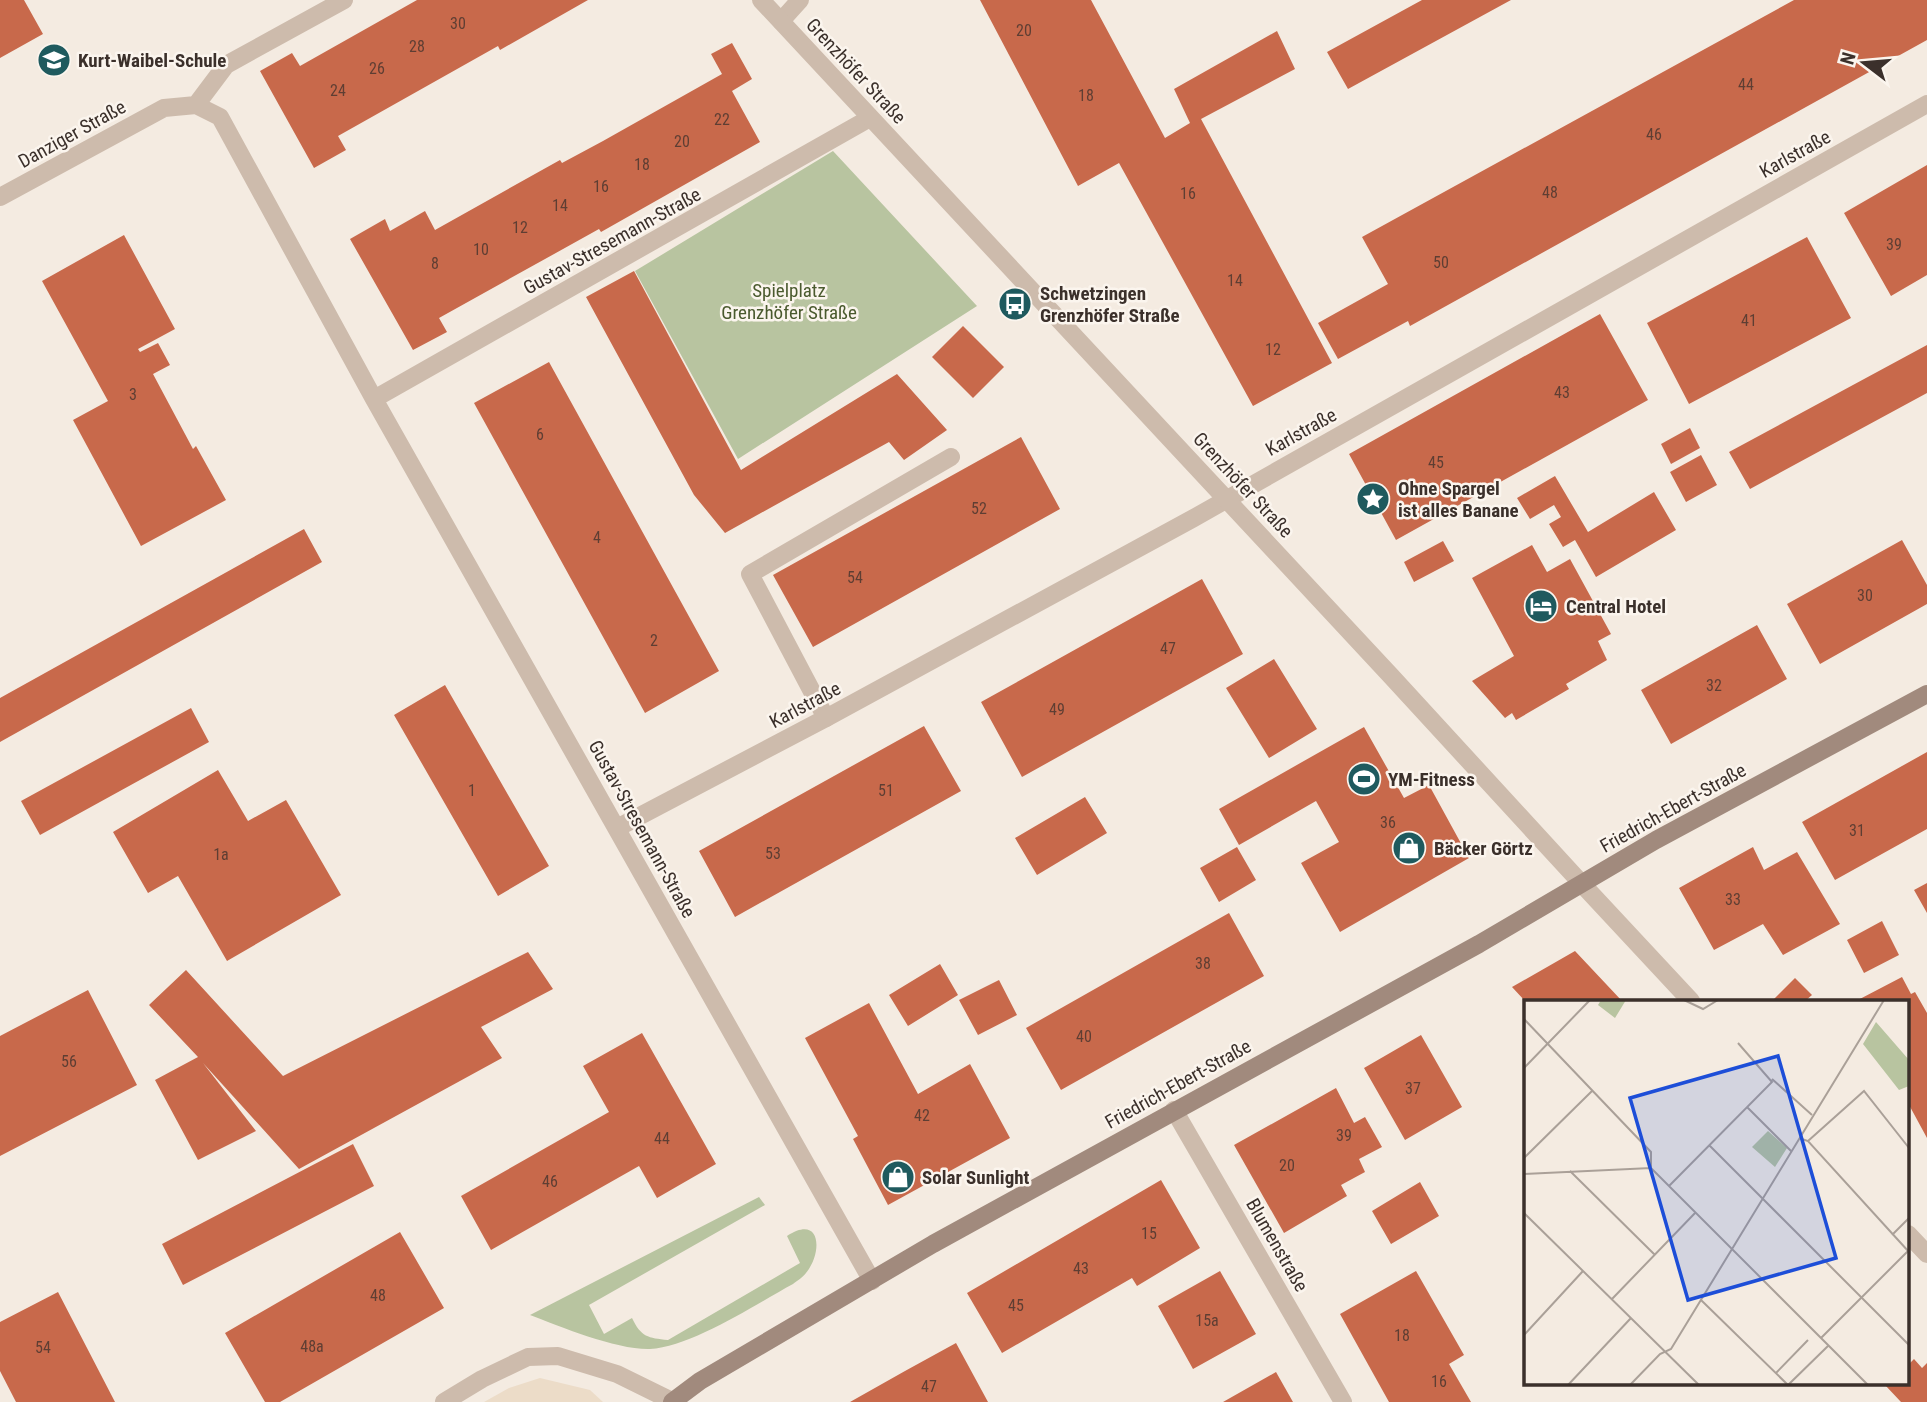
<svg xmlns="http://www.w3.org/2000/svg" width="1927" height="1402" font-family="'Roboto Condensed',sans-serif">
	<style>
		.green { fill: #b8c4a0 }
		.plaza { fill: #ecdcc8 }
		.building { fill: #c8694b }
		.lines { fill: none; stroke-linecap: round; stroke-linejoin: round }
		.service { stroke: #cdbbac; stroke-width: 18 }
		.minor { stroke: #cdbbac; stroke-width: 18 }
		.tertiary { stroke: #cdbbac; stroke-width: 18 }
		.secondary { stroke: #a18a7d; stroke-width: 18 }
		.labels { text-anchor: middle; dominant-baseline: central; stroke-width: 5; stroke-linejoin: round; paint-order: stroke }
		.number-label { font-size: 16px; fill: #5e3e33 }
		.poi-label { font-size: 19px; font-weight: bold; fill: #3b302b; stroke: #fbf5ee; text-anchor: start }
		.street-label { font-size: 19px; fill: #3b302b; stroke: #fbf5ee }
		.park-label { font-size: 19px; fill: #4a5a2e; stroke: #fbf5ee }
		.inset-road { fill: none; stroke: #aaa098; stroke-width: 2 }
		.view { fill: #1d4ed8; fill-opacity: 0.15; stroke: #1d4ed8; stroke-width: 3.5 }
		.inset-edge { fill: none; stroke: #3b302b; stroke-width: 3.5 }
	</style>
	<rect width="100%" height="100%" fill="#f4ebe1"/>
	<path class="green" d="M833,151l144,155 -239,153 -103,-188z
		M759,1197l6,8 -176,100 15,29 28,-16c9,19 16,20 36,22l132,-77 -13,-27c34,-22 36,16 19,37 -3,4 -9,8 -13,11 -37,20 -102,63 -143,65 -33,1 -89,-22 -120,-34z"/>
	<path class="plaza" d="M540,1378l50,12 13,12h-119l25,-14z"/>
	<path class="building" d="M0,0h24l19,34 -43,24z
		M417,0h171l-88,50 -2,-4 -160,90 8,14 -32,18 -54,-97 32,-18 8,13z
		M980,0h111l74,138 25,-15 -16,-34 103,-58 18,38 -94,50 131,244 -79,43 -134,-243 -41,23z
		M1422,0h89l-163,89 -21,-37z
		M1794,0h133v40l-517,286 -2,-5 -70,38 -20,-36 70,-39 -26,-47z
		M732,43l20,36 -20,12 28,51 -159,90 -2,-3 -160,89 8,14 -34,18 -63,-111 35,-20 5,12 35,-20 10,19 125,-70 2,3 41,-22 119,-67 -11,-20z
		M1927,165v110l-36,21 -47,-83z
		M124,235l51,94 -37,20 2,3 18,-9 12,22 -17,9 40,75 3,-3 30,54 -85,46 -68,-126 35,-19 -66,-120z
		M1807,237l44,81 -162,86 -42,-81z
		M634,271l107,199 156,-96 50,56 -43,30 -15,-18 -164,91 -31,-38 -108,-198z
		M1600,314l48,86 -252,140 -47,-86z
		M963,326l41,41 -31,31 -41,-41z
		M1927,345v48l-177,96 -21,-37z
		M549,362l170,309 -74,42 -171,-310z
		M1690,428l10,20 -29,16 -10,-20z
		M1021,437l39,72 -247,138 -40,-72z
		M1701,455l16,30 -31,17 -16,-30z
		M1555,476l33,56 66,-40 22,38 -80,47 -21,-37 -12,7 -14,-23 12,-7 -7,-12 -24,14 -13,-21z
		M304,529l18,33 -322,180v-44z
		M1902,540l25,45v19l-107,60 -33,-60z
		M1443,541l11,20 -40,21 -10,-20z
		M1532,545l15,27 23,-13 41,75 -13,7 9,19 -41,24 3,5 -53,31 -4,-7 -7,5 -33,-37 42,-25 -42,-78z
		M1202,579l41,75 -221,123 -41,-75z
		M1757,625l30,54 -116,65 -30,-54z
		M1274,659l43,70 -48,29 -43,-70z
		M445,685l104,181 -51,30 -104,-181z
		M191,708l18,34 -169,93 -19,-34z
		M924,726l37,65 -226,126 -36,-66z
		M1364,727l40,71 25,-13 40,73 -129,74 -39,-69 38,-21 -23,-41 -77,44 -20,-36z
		M1927,752v77l-92,51 -33,-58z
		M218,770l30,51 38,-21 55,95 -114,66 -49,-85 -30,17 -35,-61z
		M1085,797l22,36 -70,42 -22,-37z
		M1237,847l19,33 -37,22 -19,-34z
		M1753,847l11,23 33,-18 43,72 -57,31 -20,-31 -49,26 -35,-62z
		M1927,883v30l-13,-23z
		M1229,913l35,63 -203,114 -35,-62z
		M1882,921l17,34 -35,18 -17,-33z
		M1575,951l47,50h-97l-13,-14z
		M528,952l25,37 -72,38 21,31 -203,111 -96,-106 53,68 -58,29 -43,-80 43,-23 -49,-52 37,-35 97,106z
		M940,964l18,31 -50,31 -19,-31z
		M1902,977l9,17 4,-2 12,21v125l-19,-35v-102h-52z
		M1795,978l17,17 -7,6h-33z
		M999,980l18,35 -39,20 -19,-35z
		M88,990l49,95 -137,71v-120z
		M869,1003l49,91 52,-30 40,74 -122,67 -35,-66 5,-3 -53,-98z
		M642,1033l74,131 -59,34 -18,-32 -148,84 -30,-54 148,-84 -26,-46z
		M1421,1035l41,72 -57,33 -41,-72z
		M1336,1088l18,35 11,-6 17,30 -23,12 6,13 -24,13 6,11 -63,37 -50,-88z
		M353,1144l21,42 -191,99 -21,-41z
		M1161,1180l39,68 -63,38 -5,-8 -130,75 -35,-60z
		M1420,1182l19,34 -48,28 -19,-33z
		M400,1232l44,76 -164,94h-15l-40,-69z
		M1220,1271l36,63 -63,35 -35,-63z
		M1416,1271l48,84 -15,9 22,38h-82l-49,-88z
		M58,1292l43,83 14,27h-99l-16,-31v-49z
		M956,1343l32,59h-138l55,-31z
		M1914,1359l8,9 5,-5v39h-26l-16,-17 3,-2h20v-18z
		M1276,1372l17,30h-70z"/>
	<g class="lines">
		<path class="service" d="M826,718l-76,-144 201,-117"/>
		<path class="minor" d="M781,21l19,-21
			M196,105l30,-40 118,-65
			M0,197l164,-89 32,-3 24,12 154,282 498,882
			M374,399l496,-281
			M617,828l209,-110 366,-199 735,-415
			M1582,884l109,117
			M1174,1110l169,292
			M1908,1234l19,20
			M444,1402l38,-23 46,-22 30,-1 59,18 55,27"/>
		<path class="tertiary" d="M761,0l630,676 191,208"/>
		<path class="secondary" d="M672,1402l28,-21 233,-137 546,-300 177,-104 271,-146"/>
	</g>
	<defs>
		<symbol id="school-disc" viewBox="-11 -11 22 22"><circle r="9.5" fill="#1f5a5e" stroke="#fbf5ee"/><path d="M0-5L7-2L0 1L-7-2ZM-4 1L0 2.5L4 1V4Q0 6-4 4Z" fill="#fff"/></symbol>
		<symbol id="bus-disc" viewBox="-11 -11 22 22"><circle r="9.5" fill="#1f5a5e" stroke="#fbf5ee"/><path d="M-5-6H5V4H4V6H2V4H-2V6H-4V4H-5ZM-3.5-4V0h7V-4ZM-3.5 1.2v1.5H-2V1.2ZM2 1.2v1.5H3.5V1.2Z" fill="#fff"/></symbol>
		<symbol id="sight-disc" viewBox="-11 -11 22 22"><circle r="9.5" fill="#1f5a5e" stroke="#fbf5ee"/><path d="M0-6L1.8-2.2L6-1.7L2.9 1.2L3.7 5.4L0 3.3L-3.7 5.4L-2.9 1.2L-6-1.7L-1.8-2.2Z" fill="#fff"/></symbol>
		<symbol id="hotel-disc" viewBox="-11 -11 22 22"><circle r="9.5" fill="#1f5a5e" stroke="#fbf5ee"/><path d="M-6-4.5h1.5V1H6V5H4.5V3h-9V5H-6ZM-4 0a1.8 1.8 0 1 1 3.6 0ZM.5 0V-2.5h3Q6-2.5 6 0Z" fill="#fff"/></symbol>
		<symbol id="stadium-disc" viewBox="-11 -11 22 22"><circle r="9.5" fill="#1f5a5e" stroke="#fbf5ee"/><path d="M0-5a6.5 5 0 1 0 0 10a6.5 5 0 1 0 0-10ZM-3.5-1.8h7v3.6h-7Z" fill="#fff"/></symbol>
		<symbol id="shop-disc" viewBox="-11 -11 22 22"><circle r="9.5" fill="#1f5a5e" stroke="#fbf5ee"/><path d="M-5-2.5h2.3a2.7 3.5 0 0 1 5.4 0H5L5.5 6h-11ZM-1.5-2.5h3a1.5 2.3 0 0 0-3 0Z" fill="#fff"/></symbol>
	</defs>
	<g fill-rule="evenodd">
		<use href="#school-disc" x="35" y="41" width="38" height="38"/>
		<use href="#bus-disc" x="996" y="285" width="38" height="38"/>
		<use href="#sight-disc" x="1354" y="480" width="38" height="38"/>
		<use href="#hotel-disc" x="1522" y="587" width="38" height="38"/>
		<use href="#stadium-disc" x="1345" y="760" width="38" height="38"/>
		<use href="#shop-disc" x="1390" y="829" width="38" height="38"/>
		<use href="#shop-disc" x="879" y="1158" width="38" height="38"/>
	</g>
	<g class="labels">
		<g class="number-label">
			<text x="458" y="23">30</text>
			<text x="1024" y="30">20</text>
			<text x="417" y="46">28</text>
			<text x="377" y="68">26</text>
			<text x="1746" y="84">44</text>
			<text x="338" y="90">24</text>
			<text x="1086" y="95">18</text>
			<text x="722" y="119">22</text>
			<text x="1654" y="134">46</text>
			<text x="682" y="141">20</text>
			<text x="642" y="164">18</text>
			<text x="601" y="186">16</text>
			<text x="1550" y="192">48</text>
			<text x="1188" y="193">16</text>
			<text x="560" y="205">14</text>
			<text x="520" y="227">12</text>
			<text x="1894" y="244">39</text>
			<text x="481" y="249">10</text>
			<text x="1441" y="262">50</text>
			<text x="435" y="263">8</text>
			<text x="1235" y="280">14</text>
			<text x="1749" y="320">41</text>
			<text x="1273" y="349">12</text>
			<text x="1562" y="392">43</text>
			<text x="133" y="394">3</text>
			<text x="540" y="434">6</text>
			<text x="1436" y="462">45</text>
			<text x="979" y="508">52</text>
			<text x="597" y="537">4</text>
			<text x="855" y="577">54</text>
			<text x="1865" y="595">30</text>
			<text x="654" y="640">2</text>
			<text x="1168" y="648">47</text>
			<text x="1714" y="685">32</text>
			<text x="1057" y="709">49</text>
			<text x="472" y="790">1</text>
			<text x="886" y="790">51</text>
			<text x="1388" y="822">36</text>
			<text x="1857" y="830">31</text>
			<text x="773" y="853">53</text>
			<text x="221" y="854">1a</text>
			<text x="1733" y="899">33</text>
			<text x="1203" y="963">38</text>
			<text x="1084" y="1036">40</text>
			<text x="69" y="1061">56</text>
			<text x="1413" y="1088">37</text>
			<text x="922" y="1115">42</text>
			<text x="1344" y="1135">39</text>
			<text x="662" y="1138">44</text>
			<text x="1287" y="1165">20</text>
			<text x="550" y="1181">46</text>
			<text x="1149" y="1233">15</text>
			<text x="1081" y="1268">43</text>
			<text x="378" y="1295">48</text>
			<text x="1016" y="1305">45</text>
			<text x="1207" y="1320">15a</text>
			<text x="1402" y="1335">18</text>
			<text x="312" y="1346">48a</text>
			<text x="43" y="1347">54</text>
			<text x="1439" y="1381">16</text>
			<text x="929" y="1386">47</text>
		</g>
		<g class="poi-label">
			<text x="78" y="60">Kurt-Waibel-Schule</text>
			<text x="1040" y="293">Schwetzingen<tspan x="1040" dy="22">Grenzhöfer Straße</tspan></text>
			<text x="1398" y="488">Ohne Spargel<tspan x="1398" dy="22">ist alles Banane</tspan></text>
			<text x="1566" y="606">Central Hotel</text>
			<text x="1388" y="779">YM-Fitness</text>
			<text x="1434" y="848">Bäcker Görtz</text>
			<text x="922" y="1177">Solar Sunlight</text>
		</g>
		<g class="street-label">
			<text transform="translate(856 71) rotate(47)">Grenzhöfer Straße</text>
			<text transform="translate(72 134) rotate(-29)">Danziger Straße</text>
			<text transform="translate(1795 154) rotate(-29)">Karlstraße</text>
			<text transform="translate(612 241) rotate(-29)">Gustav-Stresemann-Straße</text>
			<text transform="translate(1301 432) rotate(-29)">Karlstraße</text>
			<text transform="translate(1243 485) rotate(47)">Grenzhöfer Straße</text>
			<text transform="translate(805 705) rotate(-28)">Karlstraße</text>
			<text transform="translate(1673 808) rotate(-29)">Friedrich-Ebert-Straße</text>
			<text transform="translate(642 829) rotate(61)">Gustav-Stresemann-Straße</text>
			<text transform="translate(1178 1084) rotate(-29)">Friedrich-Ebert-Straße</text>
			<text transform="translate(1277 1245) rotate(60)">Blumenstraße</text>
		</g>
		<g class="park-label">
			<text x="789" y="290">Spielplatz<tspan x="789" dy="22">Grenzhöfer Straße</tspan></text>
		</g>
	</g>
	<g transform="translate(1524 1000)">
		<rect width="385" height="385" fill="#f4ebe1"/>
		<path d="M77,0h25l-11,18 -17,-13zM352,22l33,38v26l-10,4 -36,-46zM244,131l19,17 -12,19 -23,-20z" fill="#b8c4a0"/>
		<path class="inset-road" d="M160,0l19,9 15,-9M0,19l127,133v16M0,68l66,-68M248,79l40,36M223,107l44,44M275,138l9,3 101,111M284,141l56,-50 45,57M185,145l200,200M0,158l68,-67M46,171l85,84M0,174l127,-6 217,217M145,186l103,-104 -34,-39M0,213l175,172M368,235l17,-17M88,299l84,-87M177,300l87,85 41,-40M0,335l59,-64M297,338l88,-88M252,373l32,-33M44,385l63,-67M106,385l30,-31 11,-5 213,-349"/>
		<path class="view" d="M254,56l58,202 -148,42 -58,-202z"/>
		<rect width="385" height="385" class="inset-edge"/>
	</g>
	<g transform="translate(1864 63) rotate(286)" stroke="#fbf5ee" stroke-width="5" paint-order="stroke">
	<path d="M0-5L12 26L0 18L-12 26Z" fill="#3b302b"/>
	<text y="-10" font-size="19" font-weight="bold" text-anchor="middle" fill="#3b302b">N</text>
	</g>
</svg>
